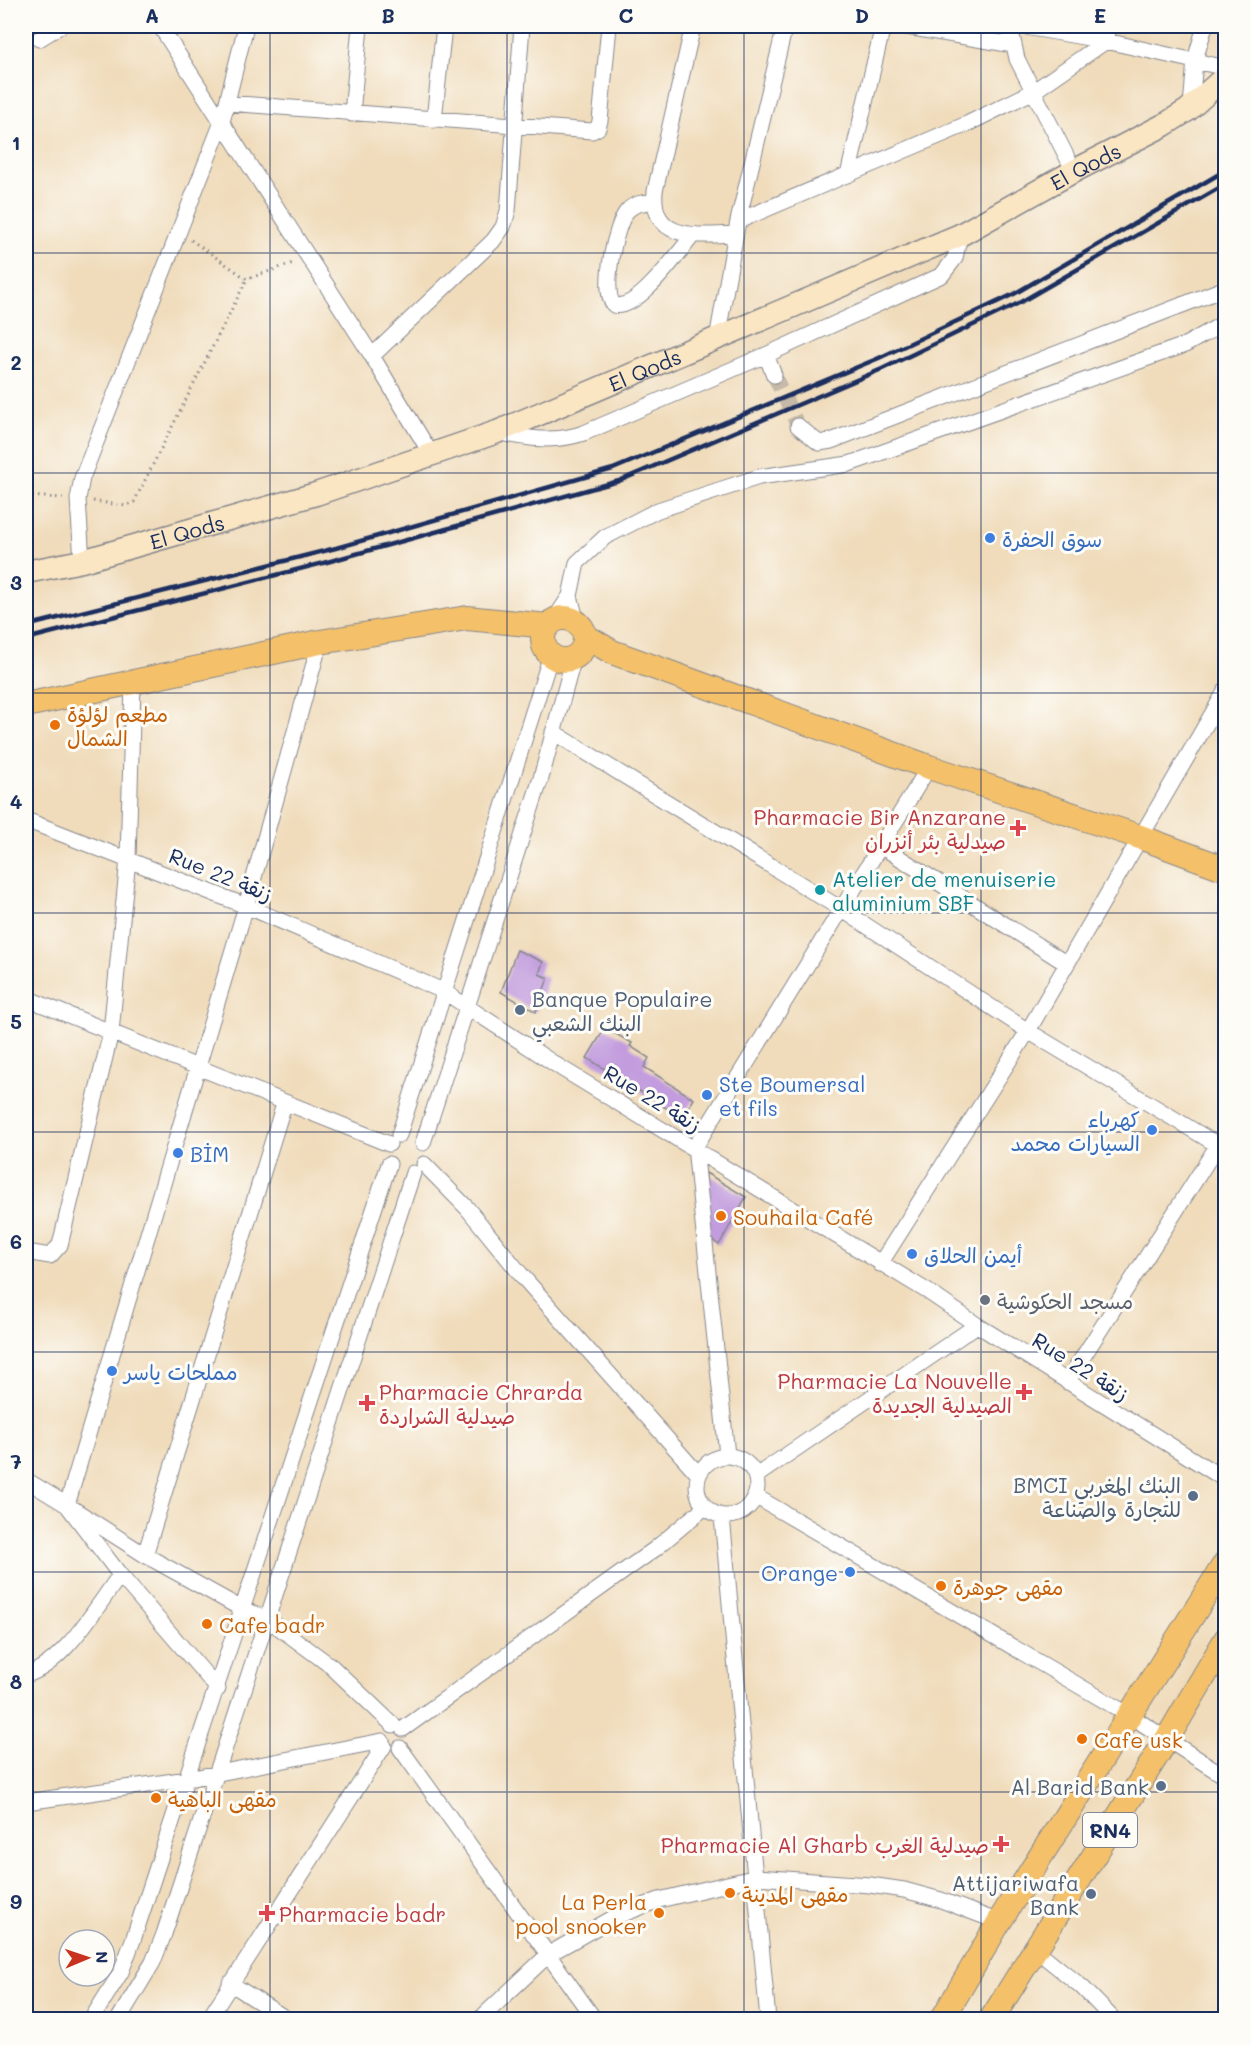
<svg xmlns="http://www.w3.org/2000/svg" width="1251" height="2045" font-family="Mali,'Playpen Sans Arabic',sans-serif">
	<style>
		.building { fill: #c29cde }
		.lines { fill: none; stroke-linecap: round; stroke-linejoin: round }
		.street-tunnel { stroke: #c5b9a8; stroke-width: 15; stroke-dasharray: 15 8; stroke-linecap: butt }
		.street-casing { stroke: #86868c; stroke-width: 17 }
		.secondary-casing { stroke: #86868c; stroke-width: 25 }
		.primary-casing { stroke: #86868c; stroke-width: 26 }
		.path { stroke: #86868c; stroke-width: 3; stroke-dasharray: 1.5 4.5; stroke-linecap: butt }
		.street { stroke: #fff; stroke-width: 15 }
		.secondary { stroke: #fbe6c3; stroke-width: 22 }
		.primary { stroke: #f4c16a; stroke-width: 24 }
		.rail { stroke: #1b2f5e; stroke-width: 4.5 }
		.grid { fill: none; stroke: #1b2f5e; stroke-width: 1.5; stroke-opacity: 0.55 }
		.shop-dot { fill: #3f7fe0; stroke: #fdfcf7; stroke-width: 2 }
		.food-dot { fill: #e8710a; stroke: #fdfcf7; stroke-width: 2 }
		.health-dot { fill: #e0444e; stroke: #fdfcf7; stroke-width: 2 }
		.culture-dot { fill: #0f9aa8; stroke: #fdfcf7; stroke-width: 2 }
		.service-dot { fill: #5c6f8a; stroke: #fdfcf7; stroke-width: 2 }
		.worship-dot { fill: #6b7280; stroke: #fdfcf7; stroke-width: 2 }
		.labels { text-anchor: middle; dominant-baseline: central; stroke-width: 6; stroke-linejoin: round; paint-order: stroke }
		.shield { fill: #fdfcf7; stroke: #5f6c8c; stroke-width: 1.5 }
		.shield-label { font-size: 20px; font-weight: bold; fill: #1b2f5e }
		.street-label { font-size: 21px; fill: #1b2f5e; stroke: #fdfcf7 }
		.shop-label { font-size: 21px; fill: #366cbe; stroke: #fdfcf7; text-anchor: start }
		.food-label { font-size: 21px; fill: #c56008; stroke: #fdfcf7; text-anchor: start }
		.health-label { font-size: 21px; fill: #be3a42; stroke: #fdfcf7; text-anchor: end }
		.culture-label { font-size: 21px; fill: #0d838f; stroke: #fdfcf7; text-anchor: start }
		.service-label { font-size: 21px; fill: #4e5e75; stroke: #fdfcf7; text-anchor: end }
		.worship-label { font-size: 21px; fill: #5b616d; stroke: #fdfcf7; text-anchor: start }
		.neatline { fill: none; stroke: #1b2f5e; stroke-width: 2 }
		.grid-label { font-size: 20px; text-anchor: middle; font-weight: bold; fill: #1b2f5e }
	</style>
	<rect width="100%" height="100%" fill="#fdfcf7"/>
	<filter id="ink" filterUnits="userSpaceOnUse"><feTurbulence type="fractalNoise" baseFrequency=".0167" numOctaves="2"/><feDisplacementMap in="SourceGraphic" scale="12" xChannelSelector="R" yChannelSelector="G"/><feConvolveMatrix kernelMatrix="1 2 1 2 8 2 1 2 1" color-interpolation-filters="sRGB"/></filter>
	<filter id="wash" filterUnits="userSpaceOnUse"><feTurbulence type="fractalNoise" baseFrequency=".008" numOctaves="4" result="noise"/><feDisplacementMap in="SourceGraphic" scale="24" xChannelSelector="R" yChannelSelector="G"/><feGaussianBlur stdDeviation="1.35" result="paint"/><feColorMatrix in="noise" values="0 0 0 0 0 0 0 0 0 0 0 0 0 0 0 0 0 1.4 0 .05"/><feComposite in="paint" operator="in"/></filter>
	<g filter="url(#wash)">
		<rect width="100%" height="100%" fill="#f0dcbb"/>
		<g id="blocks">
			<path class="building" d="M517,950l26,12 -4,12 9,4 -12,34 -35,-20z
				M605,1028l27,15 -2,3 19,12 -5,9 50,32 -12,19 -95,-60z
				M706,1173l40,24 -27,48 -12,-9z"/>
		</g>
	</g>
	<g filter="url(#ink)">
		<use href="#blocks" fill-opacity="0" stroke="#86868c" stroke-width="1.5"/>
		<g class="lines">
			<path class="street-tunnel" d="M774,375l24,51"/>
			<defs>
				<path id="street" d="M160,26l212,330 59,98
					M693,26l-38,165c-4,52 45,44 80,43
					M901,26l112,19
					M1010,26l7,33 57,112
					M1020,26l86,15 120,27
					M39,39l21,-13
					M227,103l365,28 6,-3 2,-7 9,-95
					M1191,107l4,-47 10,-34
					M352,114l8,-88
					M434,120l10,-94
					M848,175l35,-149
					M654,202c-10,0 -19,1 -26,8 -13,13 -27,82 -14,95 23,7 65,-53 79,-70
					M738,221l229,-97 67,-33 72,-50 3,-15
					M717,339l21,-118 47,-195
					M766,355l8,20
					M372,356l121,-115 10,-14 5,-16 14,-185
					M798,426l21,17 12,-2 395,-153
					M497,432c31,7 57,11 87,1l182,-78 176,-80 13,-17 5,-23
					M82,561l-4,-62 4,-21 140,-356 24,-96
					M570,596l7,-33 28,-26 53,-27 101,-33 90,-13 336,-119 41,-23
					M554,620l16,-24 7,27
					M320,642l-74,264 -179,599 78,50 97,54 24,9 65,48 62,59
					M553,732l288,177 187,122 198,119
					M26,820l220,86 197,85 118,77 366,223 50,34 249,155
					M881,846l186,118
					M26,998l363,146
					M399,1135l152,-480
					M423,1143l118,-365 33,-121
					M424,1164l43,44 56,69 176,198
					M26,1252l24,4 10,-11 51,-213 17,-173 5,-176
					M880,1264l148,-233 198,-341
					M1067,1382l159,-250
					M727,1455l-32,-308 234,-380
					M697 1486a30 30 0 1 1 60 0a30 30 0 1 1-60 0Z
					M756,1476l221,-151
					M26,1480l41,25 53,70 98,114
					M755,1496l374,219 97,62
					M722,1516l46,504
					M145,1555l139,-451
					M26,1675c38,-11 71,-69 94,-100
					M403,1729l252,-180 50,-42
					M400,1748l195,272
					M26,1802l162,-23 194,-38
					M1035,1949l47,38 32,33
					M230,1983l58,37
					M91,2020l30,-48 12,-32 256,-776
					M118,2020l35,-58 11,-28 249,-761
					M208,2020l176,-274
					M479,2020l70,-66 66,-37 44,-17 98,-23 113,8 34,5 37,10 58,22"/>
				<g id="secondary">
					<path id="s1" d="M26,572l56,-11 234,-67 181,-62 463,-197 114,-64 90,-46 24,-15 38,-34"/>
				</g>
				<path id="primary" d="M543 639a21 21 0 1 1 42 0a21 21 0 1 1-42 0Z
					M585,636l27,16 317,115 211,70 86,32
					M26,705l294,-63 147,-24 81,8
					M942,2020l57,-98 227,-360
					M991,2020l176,-281 59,-100"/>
			</defs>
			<use href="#street" class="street-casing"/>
			<use href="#secondary" class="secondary-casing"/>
			<use href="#primary" class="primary-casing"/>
			<path class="path" d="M191,240l56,39 46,-16
				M26,496l37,2
				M93,501l33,5 8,-4 113,-223"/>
			<use href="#street" class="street"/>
			<use href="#secondary" class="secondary"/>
			<use href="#primary" class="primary"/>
			<path class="rail" d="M26,626l310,-78 277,-79 266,-111 135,-64 212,-124
				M26,639l301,-77 292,-81 263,-112 137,-66 207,-119"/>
		</g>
	</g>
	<path class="grid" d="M270,26v1994M507,26v1994M744,26v1994M981,26v1994M26,253h1200M26,473h1200M26,693h1200M26,913h1200M26,1132h1200M26,1352h1200M26,1572h1200M26,1792h1200"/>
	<g class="shop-dot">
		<circle cx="990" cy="538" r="6"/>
		<circle cx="707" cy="1095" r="6"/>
		<circle cx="1152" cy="1130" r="6"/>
		<circle cx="178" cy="1153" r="6"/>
		<circle cx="912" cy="1254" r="6"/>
		<circle cx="112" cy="1371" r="6"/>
		<circle cx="850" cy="1572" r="6"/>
	</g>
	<g class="food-dot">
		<circle cx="55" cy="725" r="6"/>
		<circle cx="721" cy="1216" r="6"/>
		<circle cx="941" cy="1586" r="6"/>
		<circle cx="207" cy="1624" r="6"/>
		<circle cx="1082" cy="1739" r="6"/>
		<circle cx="156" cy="1798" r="6"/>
		<circle cx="730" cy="1893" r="6"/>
		<circle cx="659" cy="1913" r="6"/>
	</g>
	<g class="health-dot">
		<path d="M1015 819h6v6h6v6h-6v6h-6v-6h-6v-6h6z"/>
		<path d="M1021 1383h6v6h6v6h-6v6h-6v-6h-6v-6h6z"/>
		<path d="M364 1394h6v6h6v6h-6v6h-6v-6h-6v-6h6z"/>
		<path d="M998 1835h6v6h6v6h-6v6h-6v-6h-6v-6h6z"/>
		<path d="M264 1904h6v6h6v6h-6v6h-6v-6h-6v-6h6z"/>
	</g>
	<circle class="culture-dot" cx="820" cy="890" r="6"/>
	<g class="service-dot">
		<circle cx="520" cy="1010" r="6"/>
		<circle cx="1193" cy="1496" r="6"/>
		<circle cx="1161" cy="1786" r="6"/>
		<circle cx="1091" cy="1894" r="6"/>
	</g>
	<circle class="worship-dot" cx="985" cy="1300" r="6"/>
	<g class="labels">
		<rect class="shield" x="1083" y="1813" width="54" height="34" rx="4.5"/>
		<g class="shield-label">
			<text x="1110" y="1830">RN4</text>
		</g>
		<g class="street-label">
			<text stroke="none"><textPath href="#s1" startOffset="1138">El Qods</textPath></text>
			<text stroke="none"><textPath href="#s1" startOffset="652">El Qods</textPath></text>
			<text stroke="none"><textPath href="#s1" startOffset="166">El Qods</textPath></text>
			<text transform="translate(221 874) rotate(22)">Rue 22 زنقة</text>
			<text transform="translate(653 1098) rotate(31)">Rue 22 زنقة</text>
			<text transform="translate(1081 1366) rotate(32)">Rue 22 زنقة</text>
		</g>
		<g class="shop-label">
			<text x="1002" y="538">سوق الحفرة</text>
			<text x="719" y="1083">Ste Boumersal<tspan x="719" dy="24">et fils</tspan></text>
			<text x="1140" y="1118" text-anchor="end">كهرباء<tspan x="1140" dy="24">السيارات محمد</tspan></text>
			<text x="190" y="1153">BİM</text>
			<text x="924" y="1254">أيمن الحلاق</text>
			<text x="124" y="1371">مملحات ياسر</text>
			<text x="838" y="1572" text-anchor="end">Orange</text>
		</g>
		<g class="food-label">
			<text x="67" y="713">مطعم لؤلؤة<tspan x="67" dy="24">الشمال</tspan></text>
			<text x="733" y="1216">Souhaila Café</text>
			<text x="953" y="1586">مقهى جوهرة</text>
			<text x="219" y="1624">Cafe badr</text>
			<text x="1094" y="1739">Cafe usk</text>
			<text x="168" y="1798">مقهى الباهية</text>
			<text x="742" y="1893">مقهى المدينة</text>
			<text x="647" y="1901" text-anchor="end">La Perla<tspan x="647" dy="24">pool snooker</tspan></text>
		</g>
		<g class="health-label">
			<text x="1006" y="816">Pharmacie Bir Anzarane<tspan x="1006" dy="24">صيدلية بئر أنزران</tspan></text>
			<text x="1012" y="1380">Pharmacie La Nouvelle<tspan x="1012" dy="24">الصيدلية الجديدة</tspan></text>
			<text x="379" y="1391" text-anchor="start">Pharmacie Chrarda<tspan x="379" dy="24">صيدلية الشراردة</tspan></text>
			<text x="989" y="1844">Pharmacie Al Gharb صيدلية الغرب</text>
			<text x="279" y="1913" text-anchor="start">Pharmacie badr</text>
		</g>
		<g class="culture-label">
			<text x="832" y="878">Atelier de menuiserie<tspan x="832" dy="24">aluminium SBF</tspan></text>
		</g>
		<g class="service-label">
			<text x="532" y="998" text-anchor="start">Banque Populaire<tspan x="532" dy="24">البنك الشعبي</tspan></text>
			<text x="1181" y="1484">BMCI البنك المغربي<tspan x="1181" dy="24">للتجارة والصناعة</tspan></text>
			<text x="1149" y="1786">Al Barid Bank</text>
			<text x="1079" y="1882">Attijariwafa<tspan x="1079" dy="24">Bank</tspan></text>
		</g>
		<g class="worship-label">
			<text x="997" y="1300">مسجد الحكوشية</text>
		</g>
	</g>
	<rect width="1251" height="2045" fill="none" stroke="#fdfcf7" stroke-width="66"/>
	<g transform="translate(87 1958) rotate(88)"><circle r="28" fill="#fdfcf7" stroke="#a3aaba" stroke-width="1.5"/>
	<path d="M0-4.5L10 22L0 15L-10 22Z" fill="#c8321e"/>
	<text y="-9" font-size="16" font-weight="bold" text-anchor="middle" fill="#1b2f5e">N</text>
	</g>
	<rect x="33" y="33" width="1185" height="1979" class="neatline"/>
	<g class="grid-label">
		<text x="152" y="23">A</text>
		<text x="388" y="23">B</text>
		<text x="626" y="23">C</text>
		<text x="862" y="23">D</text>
		<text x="1100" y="23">E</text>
		<text x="16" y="150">1</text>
		<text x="16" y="370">2</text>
		<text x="16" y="590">3</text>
		<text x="16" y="809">4</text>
		<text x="16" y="1029">5</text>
		<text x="16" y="1249">6</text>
		<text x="16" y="1469">7</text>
		<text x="16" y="1689">8</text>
		<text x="16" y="1909">9</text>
	</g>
</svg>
